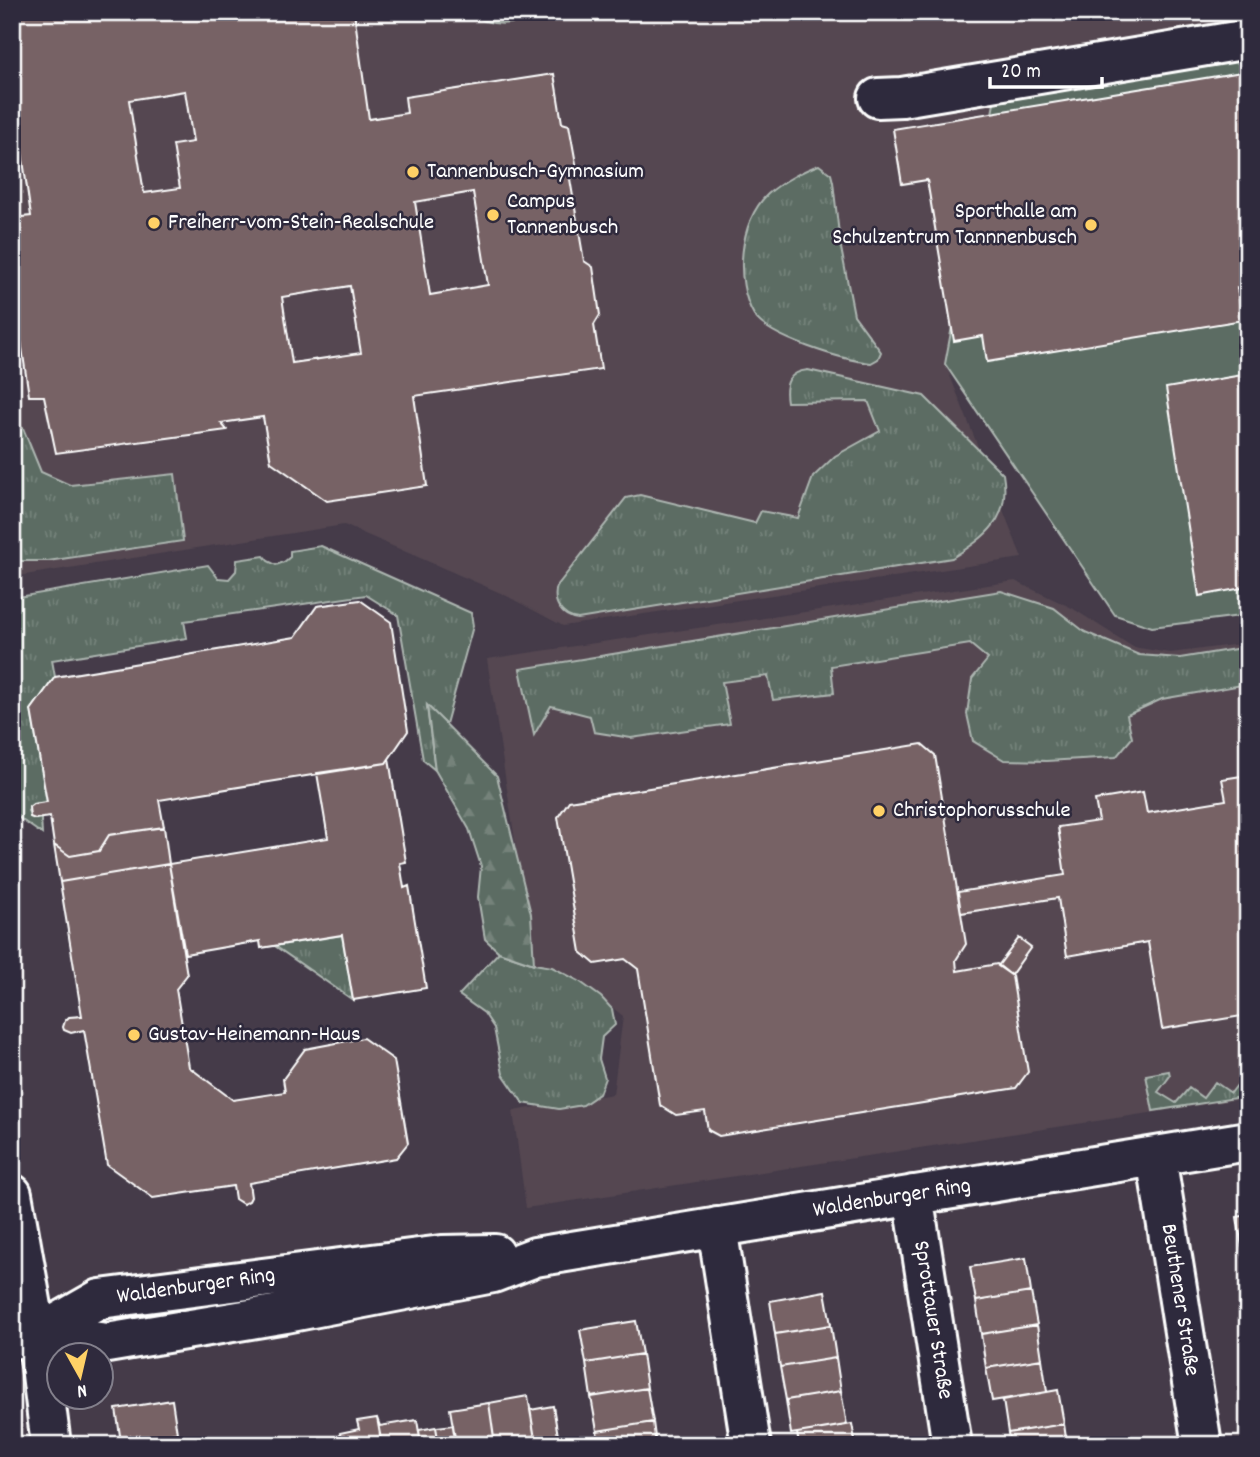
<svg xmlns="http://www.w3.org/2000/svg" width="1260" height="1457" font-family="Dekko,sans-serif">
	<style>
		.built { fill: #544751 }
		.grass { fill: url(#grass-tufts); stroke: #adb6b1; stroke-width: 2 }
		.forest { fill: url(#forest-firs); stroke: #adb6b1; stroke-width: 2 }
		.pitch { fill: #5b6c63; stroke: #adb6b1; stroke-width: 2 }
		.building { fill: #776265; stroke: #fff; stroke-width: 2; fill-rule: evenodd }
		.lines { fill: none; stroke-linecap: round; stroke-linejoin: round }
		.minor-casing { stroke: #fff; stroke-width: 44 }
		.minor { stroke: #2f2a3d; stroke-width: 38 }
		.poi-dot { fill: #ffd166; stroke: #2f2a3d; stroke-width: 2.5 }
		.labels { text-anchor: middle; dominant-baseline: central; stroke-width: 5; stroke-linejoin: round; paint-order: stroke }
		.poi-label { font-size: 23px; fill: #fff; stroke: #2f2a3d; text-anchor: start }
		.street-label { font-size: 23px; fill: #fff; stroke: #2f2a3d }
	</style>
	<defs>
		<pattern id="grass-tufts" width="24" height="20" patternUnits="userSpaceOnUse" patternTransform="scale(1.75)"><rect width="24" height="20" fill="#5b6c63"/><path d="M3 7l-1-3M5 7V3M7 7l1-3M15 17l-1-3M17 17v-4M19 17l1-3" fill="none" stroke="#74827a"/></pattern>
		<pattern id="forest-firs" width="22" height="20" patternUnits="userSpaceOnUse" patternTransform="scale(1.75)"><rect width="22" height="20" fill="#5b6c63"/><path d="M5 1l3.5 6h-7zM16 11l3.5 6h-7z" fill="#74827a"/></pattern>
	</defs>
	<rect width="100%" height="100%" fill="#453b49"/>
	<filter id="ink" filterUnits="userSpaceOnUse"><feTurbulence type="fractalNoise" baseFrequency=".0143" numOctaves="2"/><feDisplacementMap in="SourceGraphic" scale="14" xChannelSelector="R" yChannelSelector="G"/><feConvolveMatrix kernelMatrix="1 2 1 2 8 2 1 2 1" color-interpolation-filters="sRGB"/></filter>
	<g filter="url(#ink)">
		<path class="built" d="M12,12h1235l1,16 -303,335 77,195 -459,68 -60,-32 -159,-69 -332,52z
			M1015,581l57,27 61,39 37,6 78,-10v455l-722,110 -13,-97 100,-17 10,-78 -44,-35 -27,-14 -18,-3 -47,-305z"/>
		<path class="grass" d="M467,12h76c-26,13 -50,18 -76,0z
			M819,165l12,9 2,8 7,61 14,72 27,37 -3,7 -7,4c-27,-3 -103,-25 -117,-48 -20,-34 -15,-94 14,-121 12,-11 36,-24 51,-29z
			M808,370l116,26 79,78c8,45 -16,62 -51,84l-374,61c-17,-2 -26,-17 -21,-33l69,-88 14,-3 115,28 6,-12 37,7 15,-41 22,-21 45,-25 -12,-30 -81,1c-3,-18 1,-30 21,-32z
			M12,424l11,4 18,44 29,13 105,-11 8,67 -135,20h-36z
			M321,546l150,67 2,13 -27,98 -19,-17 8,63 -12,-10 -25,-145 -32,-20 -182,26 3,17 -135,22 3,17 -24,33 16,92 -14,2 -5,7 2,6 11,1 1,16 -30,-21v-215l196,-33 10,13 11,1 7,-8 1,-11 27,-4 4,5 8,4 8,-3 6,-5v-6z
			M1001,591l53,17 31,24 54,23 41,3 68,-11v37l-86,15 -35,16 5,23 -16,19 -70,4 -42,-1 -31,-19 -6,-27 5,-35 16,-20 -18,-15 -139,22 3,27 -61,7 -5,-24 -46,6 8,42 -99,14 -37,-6 -4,-16 -39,-10 -17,29 -14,-66z
			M342,935l11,65 -78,-54z
			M499,952l35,12 18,3 27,14 22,16 11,12 3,16 -13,12 -3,22 6,19 -6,16 -16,11 -24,4 -36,-6 -20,-29 -9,-46 -10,-15 -25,-18z
			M1169,1071l1,5 -12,16 18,11 13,-15 14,10 12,-16 16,11 13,-17 4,2v18l-95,15 -7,-36z"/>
		<path class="forest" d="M427,705l70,71 34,138 3,50 -35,-12 -14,-13 -7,-42 3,-31 -12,-37 -34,-59z"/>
		<path class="pitch" d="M1248,28v587l-96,12 -37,-12 -170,-251 56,-298z"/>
		<path class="building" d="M12,12h342l15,107 38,-6 -2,-16 149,-23 8,49 7,2 8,44 -7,10 14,82 9,6 7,48 -6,10 7,44 -187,27 13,90 -100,15 -56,-39 -8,-45 -42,6 6,7 -171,23 -12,-57h-15l-17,-117v-61l19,-2 -12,-84 -7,1zM185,91l8,51 -20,3 7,43 -36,5 -15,-93zM473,192l15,93 -58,10 -15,-93zM350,286l11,67 -69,10 -10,-66z
			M1248,71v215l-11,2 6,32 -256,42 -4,-26 -29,5 -27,-161 -25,4 -9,-55z
			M1248,374v213l-49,9 -33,-208z
			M360,600l31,22 17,109 -22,32 -227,37 5,27 -55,8 -10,16 -29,5 -16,-11 -4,-28 -15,2 -5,-2 -1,-10 4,-3 14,-2 -16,-92 24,-33 240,-40 22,-31z
			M922,744l13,11 31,189 -10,16 1,11 40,-7 15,12 16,96 -12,16 -297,48 -11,-6 -3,-19 -29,4 -16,-10 -22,-136 -13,-10 -30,5 -14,-12 -23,-135 11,-16z
			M389,759l17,103 -6,1 4,25 5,-2 17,102 -73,12 -11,-65 -81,13 -1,-7 -75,13 -16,-90 159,-26 -11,-65 69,-10z
			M1248,775v240l-86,14 -14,-87 -81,14 -9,-58 -97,15 -3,-21 107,-17 -7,-48 41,-6 -4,-21 48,-8 4,21 79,-13 -4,-21z
			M164,827l5,37 -109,18 -6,-37 16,11 29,-5 10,-16z
			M169,864l18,111 -11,14 13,78 44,33 52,-8 -2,-13 22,-30 58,-11 31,22 14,83 -12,15 -147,25 2,14 -2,4 -6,3 -8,-5 -2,-13 -80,12 -46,-33 -23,-135 -13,3 -7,-3 -1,-3 2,-6 4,-4 13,-1 -22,-134z
			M1019,938l12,9 -20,28 -13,-9z
			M1248,1215v37l-5,1 -6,-36z
			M1248,1252v33l-5,-32z
			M1026,1258l5,34 -55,9 -6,-34z
			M825,1291l6,34 -56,9 -5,-33z
			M1031,1292l6,33 -56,9 -5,-33z
			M636,1321l6,33 -56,9 -6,-33z
			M831,1325l5,33 -56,9 -5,-33z
			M1037,1325l5,34 -56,9 -5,-34z
			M642,1354l5,34 -56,9 -5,-34z
			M836,1358l5,33 -55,9 -6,-33z
			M1042,1359l5,33 -55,9 -6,-33z
			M647,1388l6,34 -56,9 -6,-34z
			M1058,1390l6,34 -56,9 -5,-33z
			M841,1391l6,34 -56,9 -5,-34z
			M528,1396l8,49h-41l-6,-42z
			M172,1400l5,33 -56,9 -5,-33z
			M489,1403l6,42h-39l-6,-36z
			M553,1406l6,36 -23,3 -6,-35z
			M377,1418l3,8 37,-6 4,25h-39z
			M377,1418l5,27h-40l-2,-12 19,-4 -2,-8z
			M653,1422l3,23h-57l-2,-14z
			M852,1424l4,21h-57l-2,-12z
			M1064,1424l3,21h-57l-2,-12z
			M453,1425l3,20h-17l-3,-18z
			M436,1427l3,18h-18l-2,-15z
			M177,1433l2,12h-57l-1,-3z"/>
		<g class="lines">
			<defs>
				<path id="minor" d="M878,98l24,-1 346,-58
					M1156,1156l46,289
					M12,1194l25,141 14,110
					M913,1195l39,250
					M717,1227l34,218
					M37,1335l63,-36 342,-44 53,-1
					M12,1339l25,-4 70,8 179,-30 207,-40 42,-16 713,-116"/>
			</defs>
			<use href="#minor" class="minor-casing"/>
			<use href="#minor" class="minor"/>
		</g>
	</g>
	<g class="poi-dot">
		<circle cx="413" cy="172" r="7"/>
		<circle cx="493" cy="215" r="7"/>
		<circle cx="154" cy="223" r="7"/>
		<circle cx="1091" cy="225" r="7"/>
		<circle cx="879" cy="811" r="7"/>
		<circle cx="134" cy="1035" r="7"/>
	</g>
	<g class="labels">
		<g class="poi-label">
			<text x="427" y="172">Tannenbusch-Gymnasium</text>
			<text x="507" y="202">Campus<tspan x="507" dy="26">Tannenbusch</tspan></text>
			<text x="1077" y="212" text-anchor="end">Sporthalle am<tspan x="1077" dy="26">Schulzentrum Tannnenbusch</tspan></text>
			<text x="168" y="223">Freiherr-vom-Stein-Realschule</text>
			<text x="893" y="811">Christophorusschule</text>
			<text x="148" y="1035">Gustav-Heinemann-Haus</text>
		</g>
		<g class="street-label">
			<text transform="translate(892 1199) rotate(-9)">Waldenburger Ring</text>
			<text transform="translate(196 1287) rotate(-8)">Waldenburger Ring</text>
			<text transform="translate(1179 1300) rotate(81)">Beuthener Straße</text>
			<text transform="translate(932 1320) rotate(81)">Sprottauer Straße</text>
		</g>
	</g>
	<rect width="1260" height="1457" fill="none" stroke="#2f2a3d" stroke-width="42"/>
	<rect x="21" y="21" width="1218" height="1415" fill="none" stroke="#fff" stroke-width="2.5" filter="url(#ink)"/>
	<g transform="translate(80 1376) rotate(172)"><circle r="33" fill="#2f2a3d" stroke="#827f8b" stroke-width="2"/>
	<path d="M0-5L12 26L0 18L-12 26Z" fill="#ffd166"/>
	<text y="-10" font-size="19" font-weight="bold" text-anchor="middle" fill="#ffffff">N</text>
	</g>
	<path d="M990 77v10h112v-10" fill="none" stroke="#ffffff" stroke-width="3.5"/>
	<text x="1001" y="77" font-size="21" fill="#ffffff" stroke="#2f2a3d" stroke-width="5" paint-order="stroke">20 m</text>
</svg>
